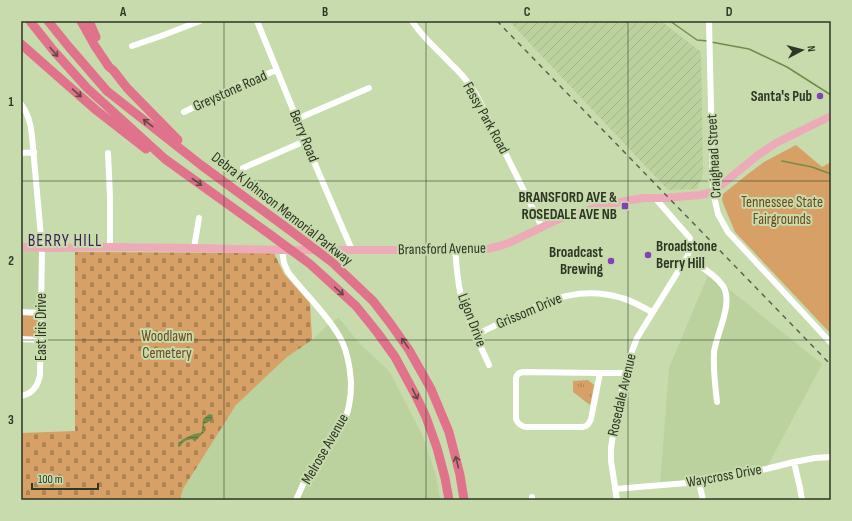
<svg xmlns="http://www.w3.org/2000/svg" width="852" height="521" font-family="'Sofia Sans Condensed',sans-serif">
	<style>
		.built { fill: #bbd29e }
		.industrial { fill: url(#industrial-furrows) }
		.grass { fill: url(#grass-tufts) }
		.cemetery { fill: url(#cemetery-stones) }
		.park { fill: #d6a066 }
		.water { fill: url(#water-rules) }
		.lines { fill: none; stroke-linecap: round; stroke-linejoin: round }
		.stream { stroke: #728d48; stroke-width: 1.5 }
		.minor { stroke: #fff; stroke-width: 6 }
		.major { stroke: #edaab9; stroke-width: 8 }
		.highway { stroke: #e1728b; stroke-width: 9 }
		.rail { stroke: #59644b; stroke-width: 1.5; stroke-dasharray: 5 5; stroke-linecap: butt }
		.oneway { stroke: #644843 }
		.grid { fill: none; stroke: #2e3624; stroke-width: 1; stroke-opacity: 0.55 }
		.poi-dot { fill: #8241b5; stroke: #c7dbad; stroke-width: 1.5 }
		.labels { text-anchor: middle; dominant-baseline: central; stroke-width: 4; stroke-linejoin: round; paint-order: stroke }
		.street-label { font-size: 15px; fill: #2e3624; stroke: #c7dbad }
		.poi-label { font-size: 15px; font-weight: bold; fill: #2e3624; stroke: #c7dbad; text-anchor: end }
		.park-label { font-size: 15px; fill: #6e481b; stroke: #c7dbad }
		.quarter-label { font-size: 17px; letter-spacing: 1px; fill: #3d1e56; stroke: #c7dbad }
		.neatline { fill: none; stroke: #2e3624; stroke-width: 1.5 }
		.grid-label { font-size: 13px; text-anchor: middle; font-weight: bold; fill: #2e3624 }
	</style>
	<defs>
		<pattern id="industrial-furrows" width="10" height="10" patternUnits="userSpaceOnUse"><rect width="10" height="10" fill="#bbd29e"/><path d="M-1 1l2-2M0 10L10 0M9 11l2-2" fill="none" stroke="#a1b588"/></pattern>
		<pattern id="grass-tufts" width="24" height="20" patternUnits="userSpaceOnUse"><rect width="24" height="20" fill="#d6a066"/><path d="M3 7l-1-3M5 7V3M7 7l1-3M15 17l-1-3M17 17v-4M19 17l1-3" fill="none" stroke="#ae8354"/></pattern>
		<pattern id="cemetery-stones" width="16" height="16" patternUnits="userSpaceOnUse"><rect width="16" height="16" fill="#d6a066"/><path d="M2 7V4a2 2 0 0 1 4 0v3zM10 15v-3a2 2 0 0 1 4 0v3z" fill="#ae8354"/></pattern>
		<pattern id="water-rules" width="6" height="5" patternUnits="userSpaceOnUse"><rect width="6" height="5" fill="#728d48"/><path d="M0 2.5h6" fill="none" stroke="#5e743c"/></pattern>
	</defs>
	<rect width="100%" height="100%" fill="#c7dbad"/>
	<path class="built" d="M21,247l21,1 -1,65 -20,-1z
		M709,273l113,91 -56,105 -106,16 9,-117z
		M339,318l20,25 31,29 33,65 13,38 4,25h-260l3,-11 53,-84 51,-48 25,-17 18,-17z"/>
	<path class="industrial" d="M509,21h152l40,31 2,122 -6,15 -29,1z"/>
	<path class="grass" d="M588,380l6,5 -4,20 -17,-13v-11z"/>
	<path class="cemetery" d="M75,252l199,1 10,21 26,29 2,37 -25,17 -51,48 -53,84 -3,11h-159v-67l54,-2z"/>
	<path class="park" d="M796,145l26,22 9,-5v172l-96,-102 -12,-29 -1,-4 1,-5 25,-20 16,-12z
		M21,312l20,1 -1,27 -19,-1z"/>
	<path class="water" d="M209,414l4,1 -1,5 -8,4 1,7c-3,4 -7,6 -10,11l-3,-3c-4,1 -10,2 -11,7l-3,1v-4c6,-5 16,-10 23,-10l1,-2 1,-12z"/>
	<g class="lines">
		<path class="stream" d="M670,21l27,19 11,1
			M711,42l38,7 38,18 44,28
			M782,161l30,6 19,7"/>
		<path class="minor" d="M257,21l35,86 13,34 47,109
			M412,21c10,16 25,28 38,42 10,9 19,20 26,31l66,133
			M709,21l4,171 5,22 10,18 103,111
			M132,46l29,-10 39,-15
			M21,104c7,9 10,20 11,32l10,112 -2,127c-2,11 -8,19 -19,21
			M184,112l60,-29 33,-13
			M297,119l72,-31
			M21,153l13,-1
			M108,153l2,44v50
			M243,168l62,-27
			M194,248l5,-30
			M282,250l2,13 4,9c16,21 36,39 50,62 9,14 12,33 13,49 0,14 -2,30 -9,42 -9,18 -23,33 -34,50 -5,8 -8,17 -12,25
			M455,250c2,16 2,33 7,49 5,22 18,45 27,66
			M687,257c12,9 28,17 36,29 11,17 -7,49 -9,66 -1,17 1,33 3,50
			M21,312l20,1
			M476,335c14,-7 28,-14 42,-20 34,-17 65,-29 104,-17 11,3 20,9 30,14
			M21,339l19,1
			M524,372l76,1 -9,46c-2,5 -4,8 -10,8h-54c-6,0 -9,-3 -11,-8v-41c1,-4 4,-6 8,-6z
			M600,373h25
			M794,462l6,26 2,12
			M699,482l4,18
			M615,489l84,-7 67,-13 28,-7 21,-4 16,-1
			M532,497v3
			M617,500l-6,-39v-13l4,-27 14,-62 8,-21 50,-81 2,-6 1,-13 -35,-40"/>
		<path class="major" d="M21,247l29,1 60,-1 84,1 88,2h173l32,-1 13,-3 11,-4 48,-23 42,-13 30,-6 13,-2h21l35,-3 13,-3 45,-37 18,-12 55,-27"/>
		<path class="highway" d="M30,21l23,29 34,38 78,71 103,74 42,31 46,42 21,26 18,25 21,39 10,21 11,31 8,30 4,22
			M48,21l21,26 38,44 94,74 90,66 42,32 40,38 17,22 19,27 22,39 18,43 11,43 4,25
			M81,21l14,25 14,21 4,3 14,18 51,52
			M89,21l7,16
			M21,44l75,66 50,39"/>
		<path class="rail" d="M497,21l334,344"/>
	</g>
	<defs><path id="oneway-shaft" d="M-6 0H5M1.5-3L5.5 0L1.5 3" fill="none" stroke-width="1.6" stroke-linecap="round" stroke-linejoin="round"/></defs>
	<g class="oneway">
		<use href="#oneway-shaft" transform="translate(54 52) rotate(50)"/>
		<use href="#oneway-shaft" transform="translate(77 93) rotate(41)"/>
		<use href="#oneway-shaft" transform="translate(148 123) rotate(-142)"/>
		<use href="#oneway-shaft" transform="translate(197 182) rotate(36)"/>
		<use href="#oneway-shaft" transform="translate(339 291) rotate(42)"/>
		<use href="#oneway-shaft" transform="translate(405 343) rotate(-125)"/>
		<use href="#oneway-shaft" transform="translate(415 394) rotate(63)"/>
		<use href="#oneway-shaft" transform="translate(457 462) rotate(-104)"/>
	</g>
	<path class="grid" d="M224,21v479M426,21v479M628,21v479M21,181h810M21,340h810"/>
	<g class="poi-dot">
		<circle cx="820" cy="96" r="4"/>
		<rect x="621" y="202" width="8" height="8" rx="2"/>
		<circle cx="648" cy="255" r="4"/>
		<circle cx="611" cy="261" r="4"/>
	</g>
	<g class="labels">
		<g class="street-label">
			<text transform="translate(230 91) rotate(-24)">Greystone Road</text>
			<text transform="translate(486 118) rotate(61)">Fessy Park Road</text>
			<text transform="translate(304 136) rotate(68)">Berry Road</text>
			<text transform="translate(714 156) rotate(-93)">Craighead Street</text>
			<text transform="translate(282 209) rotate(38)">Debra K Johnson Memorial Parkway</text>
			<text transform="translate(442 249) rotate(-1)">Bransford Avenue</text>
			<text transform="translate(529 311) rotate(-23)">Grissom Drive</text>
			<text transform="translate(472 320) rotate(69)">Ligon Drive</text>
			<text transform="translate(41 327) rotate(-90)">East Iris Drive</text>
			<text transform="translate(622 395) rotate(-77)">Rosedale Avenue</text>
			<text transform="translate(325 449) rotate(-60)">Melrose Avenue</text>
			<text transform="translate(724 476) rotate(-10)">Waycross Drive</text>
		</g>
		<g class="poi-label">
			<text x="812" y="96">Santa's Pub</text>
			<text x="617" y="197">BRANSFORD AVE &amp;<tspan x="617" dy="17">ROSEDALE AVE NB</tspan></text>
			<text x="656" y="246" text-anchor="start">Broadstone<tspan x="656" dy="17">Berry Hill</tspan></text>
			<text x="603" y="252">Broadcast<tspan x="603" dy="17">Brewing</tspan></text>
		</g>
		<g class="park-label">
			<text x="782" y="202">Tennessee State<tspan x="782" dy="17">Fairgrounds</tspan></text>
			<text x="167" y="336">Woodlawn<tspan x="167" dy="17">Cemetery</tspan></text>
		</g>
		<g class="quarter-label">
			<text x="65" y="241">BERRY HILL</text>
		</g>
	</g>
	<rect width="852" height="521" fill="none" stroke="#c7dbad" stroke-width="44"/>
	<g transform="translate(802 50) rotate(83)" stroke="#c7dbad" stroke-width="3" paint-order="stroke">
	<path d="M0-3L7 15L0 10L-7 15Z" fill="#2e3624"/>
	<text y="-6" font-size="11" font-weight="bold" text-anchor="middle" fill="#2e3624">N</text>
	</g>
	<path d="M32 483v6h66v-6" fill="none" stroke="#2e3624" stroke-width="2"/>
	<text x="38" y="483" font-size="12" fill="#2e3624" stroke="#c7dbad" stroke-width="3" paint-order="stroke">100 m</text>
	<rect x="22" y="22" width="808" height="477" class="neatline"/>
	<g class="grid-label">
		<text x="123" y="16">A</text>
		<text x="325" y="16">B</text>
		<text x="527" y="16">C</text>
		<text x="729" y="16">D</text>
		<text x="11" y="106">1</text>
		<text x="11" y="265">2</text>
		<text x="11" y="424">3</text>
	</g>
</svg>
